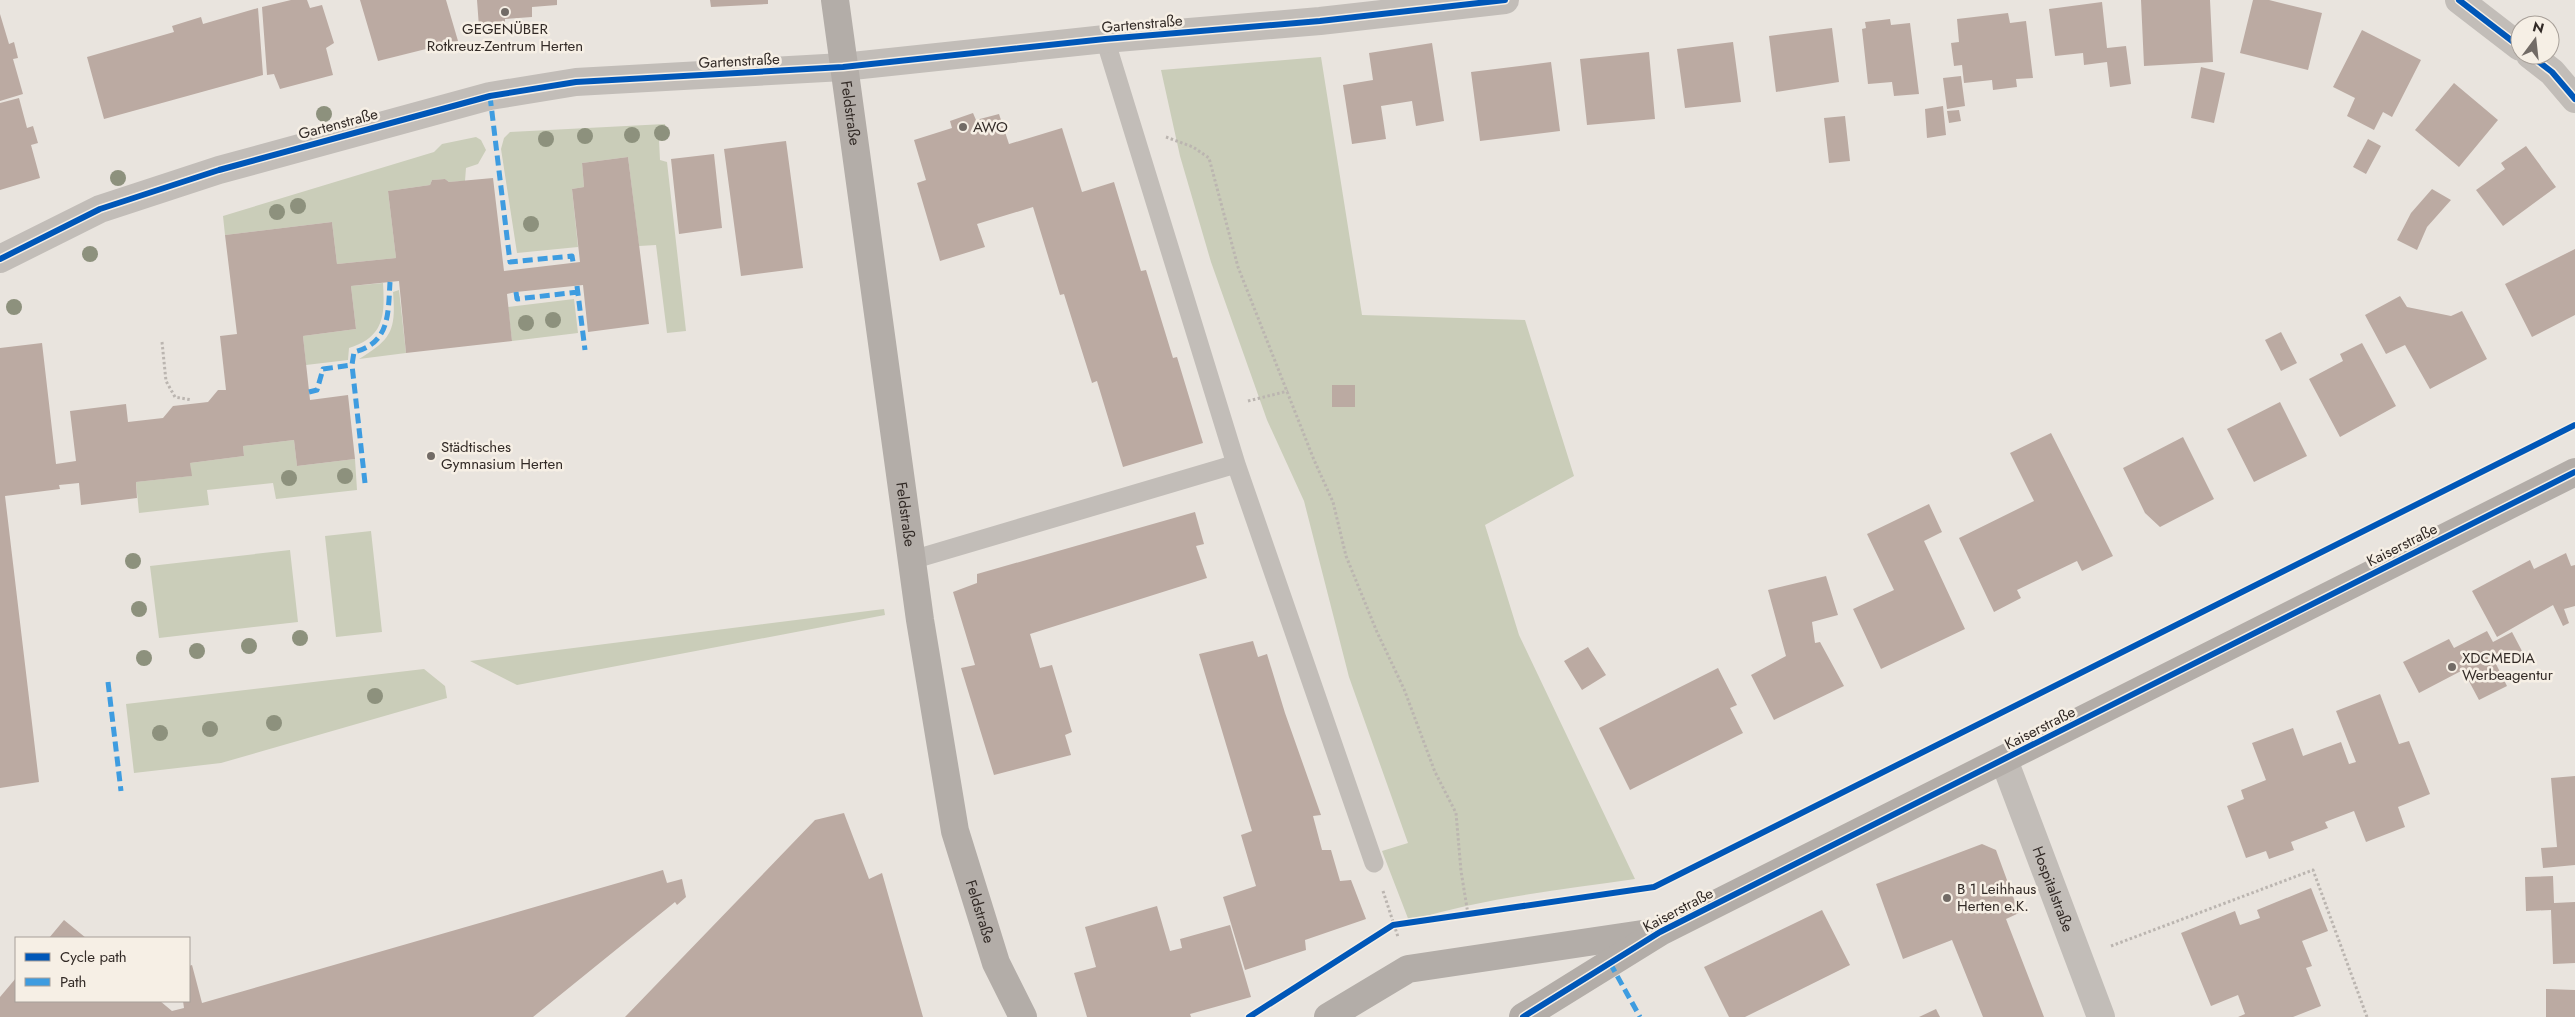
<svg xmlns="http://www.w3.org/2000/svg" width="2575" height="1017" font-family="Jost,sans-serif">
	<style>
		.green { fill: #cacdb9 }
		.building { fill: #bbaaa2 }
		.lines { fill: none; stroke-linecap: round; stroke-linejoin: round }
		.path { stroke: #bbb5b0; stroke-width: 3; stroke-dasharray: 2.5 2.5; stroke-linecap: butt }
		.service { stroke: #c2bdb8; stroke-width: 19 }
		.minor { stroke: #c2bdb8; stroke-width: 28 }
		.secondary { stroke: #b3ada8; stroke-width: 28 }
		.quiet { stroke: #3e9ce0; stroke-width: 5; stroke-dasharray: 10 5; stroke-linecap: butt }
		.cycleway-casing { stroke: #f6efe5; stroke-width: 9 }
		.cycleway { stroke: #0057b8; stroke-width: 6 }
		.tree { fill: #8d917d }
		.poi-dot { fill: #726b66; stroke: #f6efe5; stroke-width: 2 }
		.labels { text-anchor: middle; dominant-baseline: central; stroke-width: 5; stroke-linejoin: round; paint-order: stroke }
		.street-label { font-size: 15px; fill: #322a26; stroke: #f6efe5 }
		.poi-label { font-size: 15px; fill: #322a26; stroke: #f6efe5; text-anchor: start }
	</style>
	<rect width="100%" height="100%" fill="#e9e4de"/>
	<path class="green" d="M1321,57l41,258 163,5 49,156 -89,49 34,110 116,244c-77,11 -152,19 -226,42l-27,-70 26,-8 -59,-166 -45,-176 -37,-81 -56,-158 -31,-106 -19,-86z
		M665,124l1,15 -7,1 1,20 7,2 19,169 -19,2 -11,-88 -17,1 -11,-89 -46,6 2,24 -12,2 6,58 -61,6 -16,-104 3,-11 6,-6z
		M476,137l5,3 5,10 -8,14 -12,4 -1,13 -16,1 -4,-3 -13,1 -2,5 -42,6 8,67 -59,6 -5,-42 -107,13 -2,-19 211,-64 8,-8z
		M383,283c2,33 1,54 -34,65l-1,12 -42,5 -3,-29 53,-7 -5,-43z
		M399,290l7,63 -47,6c33,-20 37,-29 34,-67z
		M574,299l4,34 -66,8 -4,-34z
		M294,440l3,26 58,-7 2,31 -81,9 -3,-16 -66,7 2,15 -70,8 -3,-31 55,-6 -1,-13 54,-7 -1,-10z
		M371,531l11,101 -46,5 -11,-101z
		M290,550l8,72 -139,16 -9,-72z
		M884,609l1,6 -368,70 -47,-24z
		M424,669l21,17 2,12 -226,65 -87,10 -8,-69z"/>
	<path class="building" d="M291,0h16l3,8 12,-3 12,38 -8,5 7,27 -53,14 -6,-15 -7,1 -5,-68z
		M360,0h86l12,41 -80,20z
		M477,0h80v5l-25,2v10l-27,2v6l-26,2z
		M710,0h58v4l-57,3z
		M2141,0h69l3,62 -69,4z
		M2253,0h16l53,13 -14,57 -68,-17z
		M2102,2l5,46 19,-2 5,38 -21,3 -3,-25 -23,3 -1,-12 -28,3 -6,-47z
		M258,8l5,67 -159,44 -17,-62 87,-25 -2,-6 29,-9 2,7z
		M2008,13l2,10 16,-2 7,57 -17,1 1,8 -24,3 -1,-10 -28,3 -2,-18 -8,1 -3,-23 8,-1 -2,-23z
		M0,14l9,30 5,-2 4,16 -5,1 10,35 -23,7z
		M1890,19l1,6 19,-2 9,71 -25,2 -2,-14 -24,2 -6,-55 4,-1 -1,-6z
		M1832,28l7,54 -63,10 -7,-56z
		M2362,30l59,30 -29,57 -9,-5 -9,18 -27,-14 8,-18 -22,-11z
		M1733,42l8,60 -56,6 -8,-59z
		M1432,43l12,78 -28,5 -4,-25 -31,5 5,33 -34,5 -9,-59 30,-5 -4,-27z
		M1649,52l6,67 -68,6 -7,-66z
		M1551,62l9,69 -80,10 -9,-69z
		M2201,67l24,6 -11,50 -23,-5z
		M1961,76l4,30 -18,3 -4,-31z
		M2454,83l44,37 -39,47 -44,-37z
		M19,98l8,30 6,-2 5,17 -7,2 9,33 -40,12v-87z
		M1943,106l3,29 -19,3 -2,-29z
		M1959,110l2,11 -12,2 -2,-12z
		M973,113l3,7 23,-6 10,30 53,-16 20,64 32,-10 27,89 5,-1 27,88 4,-1 26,86 -80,24 -26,-86 -5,2 -28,-89 -4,1 -27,-88 -56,17 8,23 -45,14 -23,-78 9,-3 -12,-40 38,-12 -2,-7z
		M1845,116l5,45 -21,2 -5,-45z
		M2368,139l13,7 -15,28 -13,-7z
		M786,141l17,127 -62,8 -17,-127z
		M2526,146l30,41 -53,39 -27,-36 29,-21 -4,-6z
		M714,154l8,74 -43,6 -8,-75z
		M628,157l21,167 -61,8 -5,-47 -67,7 -9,2 5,47 -106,12 -7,-72 -48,5 5,43 -53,7 7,64 38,-5 7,64 -58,7 -3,-26 -51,6 1,10 -54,7 2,13 -56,6 1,16 -56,7 -2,-22 -20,2 1,4 -55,7 34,286 -39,6v-440l42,-5 14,121 20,-3 -6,-50 56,-7 2,18 35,-4 10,-12 35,-4 10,-12h8l-6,-54 17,-2 -12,-99 107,-13 5,42 59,-6 -8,-67 42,-6 2,-5 13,-1 4,3 44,-4 11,93 76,-9 -8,-73 12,-2 -2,-24z
		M2432,189l19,11 -24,27 -10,23 -20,-10 14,-27z
		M2575,249v66l-43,22 -27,-53z
		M2400,296l7,11 44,9 11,-5 25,48 -57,30 -25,-44 -19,9 -21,-39z
		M2281,332l16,31 -16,8 -16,-31z
		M2362,343l34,63 -56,31 -31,-58 34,-18 -3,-7z
		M1332,385h23v22h-23z
		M2280,402l27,54 -53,26 -27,-53z
		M2051,433l62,123 -31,15 -5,-10 -60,29 4,8 -27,14 -35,-74 75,-37 -24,-48z
		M2183,437l31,62 -54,28 -15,-14 -22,-45z
		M1929,504l13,28 -18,9 41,88 -84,40 -28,-60 41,-19 -27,-56z
		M1195,512l9,32 -8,2 11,32 -177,56 10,34 12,-3 20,67 -7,3 6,20 -77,20 -33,-107 14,-3 -22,-73 24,-9v-9z
		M2566,553l5,13 4,-1v41l-11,3 5,14 -6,3 -10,-21 -56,32 -25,-46 58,-31 4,9z
		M1826,576l12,39 -26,7 3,21 5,-1 24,44 -70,34 -23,-45 35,-19 -18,-66z
		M2487,631l6,11 19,-10 10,19 -26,13 11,22 -28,14 -16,-30 -44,23 -16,-31 46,-23 5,9z
		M1253,641l5,16 9,-3 18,59 36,102 -8,1 9,34h9l9,31 11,-1 15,39 -61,21 1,10 -61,20 -22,-73 33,-11 -15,-51 11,-4 -53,-177z
		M1588,647l18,28 -24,15 -18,-29z
		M1718,668l19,37 -7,3 13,25 -113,57 -31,-62z
		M2380,694l19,50 10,-3 21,53 -32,13 7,20 -39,15 -12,-31 -29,11 3,6 -37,14 3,8 -25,9 -3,-8 -20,7 -19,-52 17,-7 -3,-9 25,-10 -14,-37 41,-15 10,28 38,-14 8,22 7,-2 -20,-51z
		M2575,776v89l-32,3 -2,-20 16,-1 -6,-69z
		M844,813l25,66 13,-6 41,144h-298l190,-197z
		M1982,844l14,6 23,63 -13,6 38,98h-61l-31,-77 -49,19 -27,-75z
		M663,870l4,13 15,-4 4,18 -9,8 -2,-3 -142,115h-533v-20l16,-19v23h144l12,10 12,-3 -1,-7h6v-35l3,-1 10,38z
		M2553,876l1,27 21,-1v61l-22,1 -2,-54 -25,1 -1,-34z
		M2311,888l17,43 -26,10 10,25 -6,2 15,38 -28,11h-55l7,-3 -7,-19 -27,11 -30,-73 54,-22 5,14 20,-7 -3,-8z
		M1157,906l13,45 12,-3 -2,-9 50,-14 21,72 -61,17 1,3h-104l-13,-44 22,-6 -11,-40z
		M1822,910l28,55 -105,52h-16l-25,-50z
		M64,920l22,18h-37z
		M2546,989l29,1v27h-29z
		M1936,1009l4,8h-21z"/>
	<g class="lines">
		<path class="path" d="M1166,137l27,10 16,11 29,109 76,193 19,42 13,54 31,76 27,57 31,83 21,41 5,58 7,43
			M162,342l4,39 9,16 17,3
			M1248,401l40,-10
			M1383,891l15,46
			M2111,946l202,-76 54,147"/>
		<path class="service" d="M1105,39l131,425 138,399
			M912,560l324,-96"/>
		<g class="minor">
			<path d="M2459,0l61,47"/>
			<path d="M2530,55l22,17 23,27"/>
			<path d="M0,259l100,-50 119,-39 271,-74 86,-14 267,-15 262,-28 215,-18 185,-21"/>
			<path id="s1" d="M2004,760l97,257"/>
		</g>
		<g class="secondary">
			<path id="s2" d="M835,0l85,620 35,211 41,132 27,54"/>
			<path d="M1328,1017l80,-48 241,-36"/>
			<path d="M1523,1017l137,-85 915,-460"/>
		</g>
		<path class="quiet" d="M490,96l20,166 62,-6 1,6
			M577,286l8,64
			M516,292l1,7 61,-7
			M309,392l8,-2 6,-21 29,-4
			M365,483l-13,-118 2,-13c36,-9 34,-38 36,-70
			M108,682l13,109
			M1610,963l30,54"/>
		<defs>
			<path id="cycleway" d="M2459,0l61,47
				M2530,55l22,17 23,27
				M0,259l100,-50 119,-39 271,-74 86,-14 267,-15 262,-28 215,-18 185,-21
				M1249,1017l144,-92 261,-38 921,-462
				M1523,1017l137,-85 915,-460"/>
		</defs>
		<use href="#cycleway" class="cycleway-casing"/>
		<use href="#cycleway" class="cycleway"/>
	</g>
	<g class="tree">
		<circle cx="324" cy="114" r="8"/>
		<circle cx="662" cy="133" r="8"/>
		<circle cx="632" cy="135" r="8"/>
		<circle cx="585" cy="136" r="8"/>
		<circle cx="546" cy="139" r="8"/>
		<circle cx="118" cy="178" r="8"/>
		<circle cx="298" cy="206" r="8"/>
		<circle cx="277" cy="212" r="8"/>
		<circle cx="531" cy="224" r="8"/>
		<circle cx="90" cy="254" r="8"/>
		<circle cx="14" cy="307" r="8"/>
		<circle cx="553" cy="320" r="8"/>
		<circle cx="526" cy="323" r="8"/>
		<circle cx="345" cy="476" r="8"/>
		<circle cx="289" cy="478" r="8"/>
		<circle cx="133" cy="561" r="8"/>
		<circle cx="139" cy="609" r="8"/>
		<circle cx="300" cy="638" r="8"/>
		<circle cx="249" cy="646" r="8"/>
		<circle cx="197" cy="651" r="8"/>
		<circle cx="144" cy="658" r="8"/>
		<circle cx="375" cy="696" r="8"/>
		<circle cx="274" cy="723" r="8"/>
		<circle cx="210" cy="729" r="8"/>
		<circle cx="160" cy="733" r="8"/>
	</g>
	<g class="poi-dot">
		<circle cx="505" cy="12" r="5"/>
		<circle cx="963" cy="127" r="5"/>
		<circle cx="431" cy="456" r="5"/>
		<circle cx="2452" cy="667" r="5"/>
		<circle cx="1947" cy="898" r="5"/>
	</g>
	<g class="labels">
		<g class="street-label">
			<text transform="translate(1142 24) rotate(-5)">Gartenstraße</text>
			<text transform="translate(739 61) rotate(-3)">Gartenstraße</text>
			<text stroke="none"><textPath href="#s2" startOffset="114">Feldstraße</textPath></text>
			<text transform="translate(338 124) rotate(-15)">Gartenstraße</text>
			<text stroke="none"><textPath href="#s2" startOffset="519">Feldstraße</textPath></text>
			<text transform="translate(2402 545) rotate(-27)">Kaiserstraße</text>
			<text transform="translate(2040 728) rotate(-27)">Kaiserstraße</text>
			<text stroke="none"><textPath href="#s1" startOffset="138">Hospitalstraße</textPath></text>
			<text transform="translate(1678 910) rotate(-28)">Kaiserstraße</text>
			<text stroke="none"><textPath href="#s2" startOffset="924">Feldstraße</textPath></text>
		</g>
		<g class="poi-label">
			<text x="505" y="29" text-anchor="middle">GEGENÜBER<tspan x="505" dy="17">Rotkreuz-Zentrum Herten</tspan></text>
			<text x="973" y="127">AWO</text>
			<text x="441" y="447">Städtisches<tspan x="441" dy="17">Gymnasium Herten</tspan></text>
			<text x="2462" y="658">XDCMEDIA<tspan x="2462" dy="17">Werbeagentur</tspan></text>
			<text x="1957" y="889">B 1 Leihhaus<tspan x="1957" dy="17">Herten e.K.</tspan></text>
		</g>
	</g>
	<rect x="15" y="937" width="175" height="65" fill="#f6efe5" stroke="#a8a099"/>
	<rect x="25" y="953" width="25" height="8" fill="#0057b8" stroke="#a8a099"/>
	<text x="60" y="962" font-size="15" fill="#322a26">Cycle path</text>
	<rect x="25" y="978" width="25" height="8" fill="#3e9ce0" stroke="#a8a099"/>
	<text x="60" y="987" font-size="15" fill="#322a26">Path</text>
	<g transform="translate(2535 40) rotate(15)"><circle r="24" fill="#f6efe5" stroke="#a8a099"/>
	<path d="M0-4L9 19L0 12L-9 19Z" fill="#726b66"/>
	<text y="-8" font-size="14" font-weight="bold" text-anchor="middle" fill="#322a26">N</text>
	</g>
</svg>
